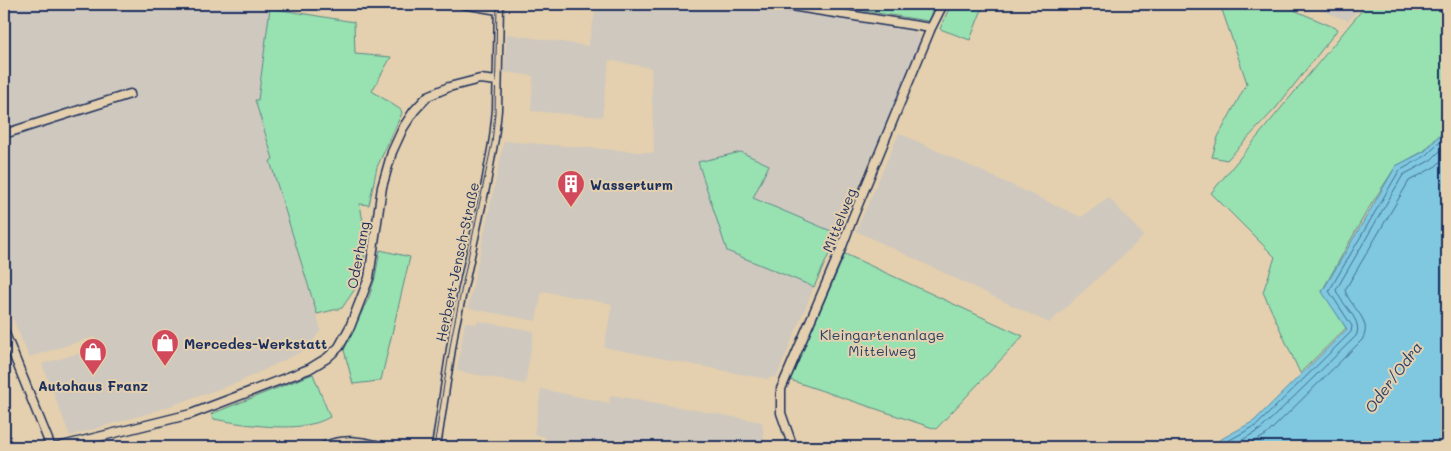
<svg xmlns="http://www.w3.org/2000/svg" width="1451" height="451" font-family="Mali,sans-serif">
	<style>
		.built { fill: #cfc8be }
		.green { fill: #98e1b0; stroke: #5a8887 }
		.water { fill: #7fc8e0; stroke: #578bac }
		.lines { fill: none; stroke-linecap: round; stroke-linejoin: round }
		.shore { stroke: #436c92; stroke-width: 1 }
		.minor-casing { stroke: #1b2f5e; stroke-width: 11 }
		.minor { stroke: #e4d0ae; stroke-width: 8 }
		.tram { stroke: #1b2f5e; stroke-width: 1 }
		.labels { text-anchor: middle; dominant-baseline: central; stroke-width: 4; stroke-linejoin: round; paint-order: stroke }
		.poi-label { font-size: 14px; font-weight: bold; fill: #1b2f5e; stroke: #e4d0ae; text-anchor: start }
		.street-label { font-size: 14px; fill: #1b2f5e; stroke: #e4d0ae }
		.park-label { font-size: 14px; fill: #284166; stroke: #e4d0ae }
		.water-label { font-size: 15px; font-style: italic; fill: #253e6b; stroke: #e4d0ae }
	</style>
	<rect width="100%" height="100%" fill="#e4d0ae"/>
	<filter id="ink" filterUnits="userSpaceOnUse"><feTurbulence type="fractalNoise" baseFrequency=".02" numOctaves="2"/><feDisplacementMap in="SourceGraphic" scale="10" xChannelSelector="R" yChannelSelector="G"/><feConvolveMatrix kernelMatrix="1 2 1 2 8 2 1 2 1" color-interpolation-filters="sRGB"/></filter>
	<g filter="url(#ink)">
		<path class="built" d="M4,4h245l21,4 -9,92h-6l18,60 -3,1 51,169 -14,19 -68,33 -86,30 -83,24 -28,-72 55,-16 -3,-11 -65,20 -25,-59z
			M597,4h153l165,27 4,5v11l-81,187 -85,-36 16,-33 -28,-13 -14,99 87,36 -37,89 -11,3 -162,-32 8,-43 -70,-13 -6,30 -68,-13 36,-167 150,12 -3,-85 -42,-8 -7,57 -71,-6 2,-35 -29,-4 3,-38 81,12z
			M1307,4h57l-16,17z
			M899,133l182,84 28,-19 35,38 -95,87 -193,-92z
			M478,321l56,10 -9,53 -68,-13 8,-49 12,2z
			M541,389l68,14 2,-8 151,27 3,25h-222l2,-10 -11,-3z"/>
		<path class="green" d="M834,4h101l-7,17 -95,-15z
			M951,4h33l-14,36 -30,-11z
			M1220,4h60l58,25 -62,79 -49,52 -15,-3 6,-20 29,-54z
			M1367,4h80v123l-23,24 -28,15 -29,45 -45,80 24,37 -46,45 -37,-81 12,-35 -64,-64z
			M270,8l84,14 1,32 36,3 -19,34 29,19 1,3 -25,54 -8,38 -9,-1 3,18 3,1c-1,20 0,43 -9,62 -4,8 -10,15 -15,23l-25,6 -47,-153 3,-2 -18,-59h3z
			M741,152l28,13 -16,33 85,36 -24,53 -87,-36 -29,-89z
			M380,250l30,7 -29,123 -10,2 -18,2 -9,-34 25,-53 6,-19z
			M845,254l178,82 -87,93 -146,-49z
			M313,374l17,43c-6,3 -12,6 -19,7 -24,7 -72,0 -97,-5l-3,-5z"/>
		<path class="water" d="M1447,128v319h-240l47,-26 93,-92 -25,-37 74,-126 29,-15z"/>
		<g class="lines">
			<path class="shore" d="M1217,447l40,-22 94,-93 1,-6 -23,-35 70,-120 28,-16 20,-20
				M1230,447l31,-18 95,-93c8,-16 -15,-31 -20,-46l67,-115 28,-15 16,-16
				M1245,447l21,-12 96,-95c12,-20 -12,-32 -17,-50l64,-109 27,-15 11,-11"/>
			<defs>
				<path id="minor" d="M463,4l35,6
					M778,4l153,24
					M4,134l126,-40
					M4,331l47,116
					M58,447l133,-33 118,-45 18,-11 12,-11 11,-20 19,-49 13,-91 10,-35 11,-24 11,-17 14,-15 21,-9 31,-8 17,2
					M323,447c22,-10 39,-5 62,0
					M436,447l18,-118 32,-146 8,-45 3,-28 2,-106
					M793,447l-12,-34v-24l60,-140 12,-32 78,-189 12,-24"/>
			</defs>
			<use href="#minor" class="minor-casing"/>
			<use href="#minor" class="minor"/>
			<path class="tram" d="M434,447l18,-112 40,-192 3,-30 2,-109"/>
		</g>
	</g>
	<defs>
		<symbol id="building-pin" viewBox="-11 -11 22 30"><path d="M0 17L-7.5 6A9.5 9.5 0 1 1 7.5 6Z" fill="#d1495b" stroke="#e4d0ae"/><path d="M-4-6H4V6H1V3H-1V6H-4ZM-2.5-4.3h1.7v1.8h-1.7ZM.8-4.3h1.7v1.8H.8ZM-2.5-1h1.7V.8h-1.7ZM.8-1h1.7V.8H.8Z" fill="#fff"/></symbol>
		<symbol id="shop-pin" viewBox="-11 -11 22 30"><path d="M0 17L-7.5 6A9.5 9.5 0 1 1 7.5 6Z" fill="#d1495b" stroke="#e4d0ae"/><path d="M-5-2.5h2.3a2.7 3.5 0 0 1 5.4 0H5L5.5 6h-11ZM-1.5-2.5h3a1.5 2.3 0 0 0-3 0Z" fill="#fff"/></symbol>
	</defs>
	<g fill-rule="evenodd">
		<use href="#building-pin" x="555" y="168" width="32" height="43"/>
		<use href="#shop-pin" x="149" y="327" width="32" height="43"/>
		<use href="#shop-pin" x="77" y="336" width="32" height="43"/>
	</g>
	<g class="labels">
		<g class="poi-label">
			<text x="590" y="184">Wasserturm</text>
			<text x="184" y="343">Mercedes-Werkstatt</text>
			<text x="93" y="385" text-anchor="middle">Autohaus Franz</text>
		</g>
		<g class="street-label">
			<text transform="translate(839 220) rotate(-68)">Mittelweg</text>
			<text transform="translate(358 255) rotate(-79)">Oderhang</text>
			<text transform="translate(457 262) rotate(-78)">Herbert-Jensch-Straße</text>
		</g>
		<g class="park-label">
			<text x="882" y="334">Kleingartenanlage<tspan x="882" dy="16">Mittelweg</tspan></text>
		</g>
		<g class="water-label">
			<text transform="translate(1393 377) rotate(-53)">Oder/Odra</text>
		</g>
	</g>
	<rect width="1451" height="451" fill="none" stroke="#e4d0ae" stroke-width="20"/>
	<rect x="10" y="10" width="1431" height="431" fill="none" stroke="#1b2f5e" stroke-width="2" filter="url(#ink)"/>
</svg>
